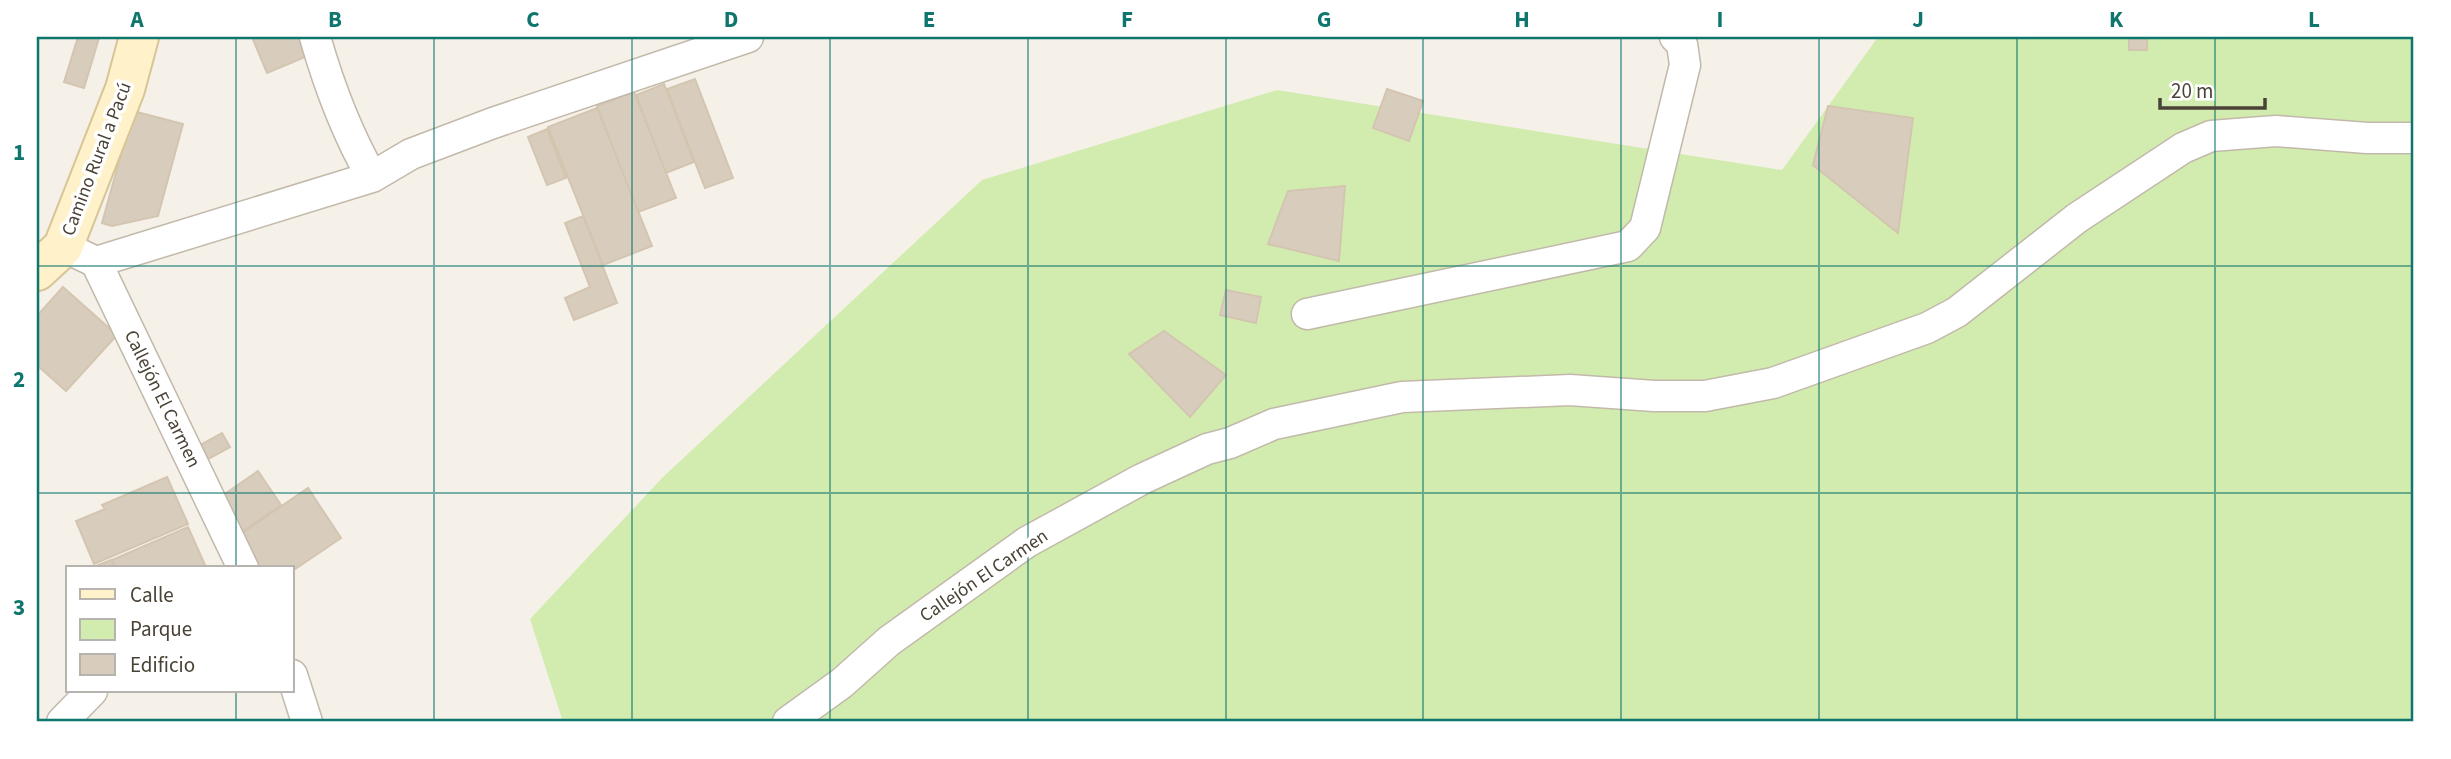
<svg xmlns="http://www.w3.org/2000/svg" width="2451" height="759" font-family="'Source Sans 3',sans-serif">
	<style>
		.green { fill: #d2ecaf }
		.building { fill: #d8cdbd; stroke: #d3c5b0; stroke-width: 2 }
		.lines { fill: none; stroke-linecap: round; stroke-linejoin: round }
		.street-casing { stroke: #c2b9aa; stroke-width: 33 }
		.secondary-casing { stroke: #d8c596; stroke-width: 42 }
		.street { stroke: #fff; stroke-width: 30 }
		.secondary { stroke: #fff1c9; stroke-width: 38 }
		.grid { fill: none; stroke: #0f766e; stroke-width: 2; stroke-opacity: 0.55 }
		.labels { text-anchor: middle; dominant-baseline: central; stroke-width: 7; stroke-linejoin: round; paint-order: stroke }
		.street-label { font-size: 19px; fill: #4a4236; stroke: #fff }
		.neatline { fill: none; stroke: #0f766e; stroke-width: 2.5 }
		.grid-label { font-size: 23px; text-anchor: middle; font-weight: bold; fill: #0f766e }
	</style>
	<rect width="100%" height="100%" fill="#f5f1e9"/>
	<path class="green" d="M1878,37h536v685h-1851l-33,-103 133,-142 319,-297 295,-90 505,80z"/>
	<path class="building" d="M78,37l21,1 -15,50 -20,-6z
		M252,37h51l7,18 -43,18z
		M2129,37h18v13h-18z
		M695,79l38,99 -28,10 -38,-99z
		M664,84l30,78 -28,11 -30,-78z
		M1387,89l36,12 -14,40 -36,-13z
		M634,92l42,106 -38,14 -41,-106z
		M1828,106l85,12 -15,115 -85,-68z
		M597,108l55,138 -49,19 -55,-138z
		M133,111l50,13 -25,92 -46,10 -10,-3z
		M547,129l19,49 -19,7 -19,-48z
		M1345,186l-6,75 -71,-17 20,-53z
		M583,216l34,87 -43,17 -9,-22 25,-11 -25,-64z
		M63,287l54,48 -51,56 -29,-26v-49z
		M1226,290l35,7 -5,26 -36,-8z
		M1164,331l62,44 -36,42 -61,-63z
		M222,433l8,14 -27,15 -8,-14z
		M258,471l23,34 -42,29 -23,-34z
		M167,477l21,47 -94,40 -18,-43 29,-12 -3,-4z
		M308,488l33,50 -49,33v-3h-33l-21,-32z
		M188,527l17,38 -8,3h-81l-4,-8z
		M111,560l4,8h-24z"/>
	<g class="lines">
		<defs>
			<path id="street" d="M315,37c14,49 31,95 57,140
				M79,254l17,8 147,306
				M96,262l276,-85 39,-23 82,-31 255,-86
				M1307,314l321,-68 17,-18 40,-163 -3,-21 -7,-7
				M292,675l15,47
				M62,722l30,-31
				M788,722l54,-39 47,-42 138,-99 115,-63 65,-30 23,-6 44,-19 128,-27 168,-7 84,6h51l68,-13 154,-55 30,-16 120,-94 106,-70 28,-12 65,-5 91,7h47"/>
			<path id="secondary" d="M37,271l26,-24 62,-158 14,-52"/>
		</defs>
		<use href="#street" class="street-casing"/>
		<use href="#secondary" class="secondary-casing"/>
		<use href="#street" class="street"/>
		<use href="#secondary" class="secondary"/>
	</g>
	<path class="grid" d="M236,37v531M434,37v685M632,37v685M830,37v685M1028,37v685M1226,37v685M1423,37v685M1621,37v685M1819,37v685M2017,37v685M2215,37v685M37,266h2377M37,493h2377M236,691v31"/>
	<g class="labels">
		<g class="street-label">
			<text transform="translate(97 159) rotate(-69)">Camino Rural a Pacú</text>
			<text transform="translate(162 399) rotate(64)">Callejón El Carmen</text>
			<text transform="translate(984 576) rotate(-34)">Callejón El Carmen</text>
		</g>
	</g>
	<rect width="2451" height="759" fill="none" stroke="#ffffff" stroke-width="77"/>
	<rect x="66" y="566" width="228" height="126" fill="#ffffff" stroke="#b7b3af" stroke-width="2"/>
	<rect x="80" y="589" width="35" height="10" fill="#fff1c9" stroke="#b7b3af" stroke-width="2"/>
	<text x="130" y="602" font-size="21" fill="#4a4236">Calle</text>
	<rect x="80" y="619" width="35" height="21" fill="#d2ecaf" stroke="#b7b3af" stroke-width="2"/>
	<text x="130" y="636" font-size="21" fill="#4a4236">Parque</text>
	<rect x="80" y="654" width="35" height="21" fill="#d8cdbd" stroke="#b7b3af" stroke-width="2"/>
	<text x="130" y="672" font-size="21" fill="#4a4236">Edificio</text>
	<path d="M2160 98v10h105v-10" fill="none" stroke="#4a4236" stroke-width="3.5"/>
	<text x="2171" y="98" font-size="21" fill="#4a4236" stroke="#ffffff" stroke-width="5" paint-order="stroke">20 m</text>
	<rect x="38" y="38" width="2374" height="682" class="neatline"/>
	<g class="grid-label">
		<text x="137" y="27">A</text>
		<text x="335" y="27">B</text>
		<text x="533" y="27">C</text>
		<text x="731" y="27">D</text>
		<text x="929" y="27">E</text>
		<text x="1127" y="27">F</text>
		<text x="1324" y="27">G</text>
		<text x="1522" y="27">H</text>
		<text x="1720" y="27">I</text>
		<text x="1918" y="27">J</text>
		<text x="2116" y="27">K</text>
		<text x="2314" y="27">L</text>
		<text x="19" y="160">1</text>
		<text x="19" y="387">2</text>
		<text x="19" y="615">3</text>
	</g>
</svg>
